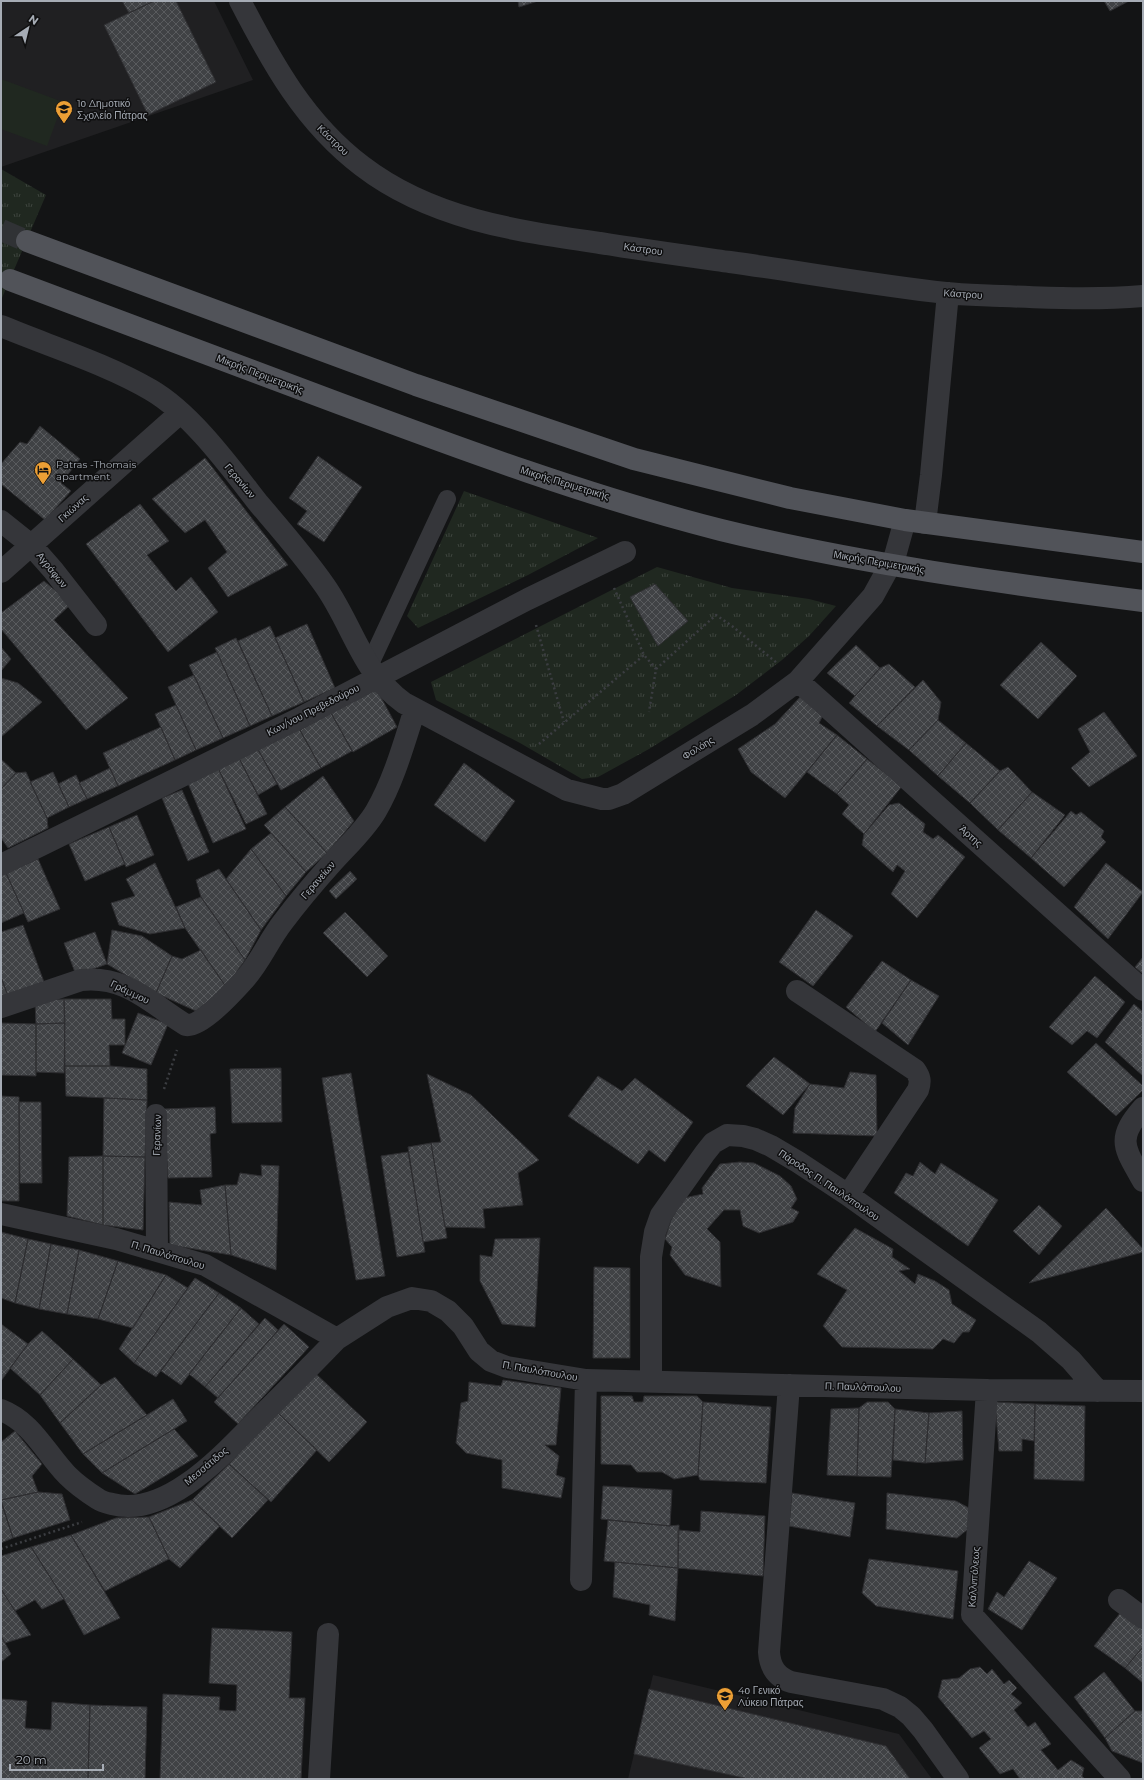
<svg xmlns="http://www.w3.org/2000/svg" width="1144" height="1780" font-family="Montserrat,sans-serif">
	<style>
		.built { fill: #202022 }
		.grass { fill: url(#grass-tufts) }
		.pitch { fill: #202820 }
		.building { fill: url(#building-cross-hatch); stroke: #2e2e31 }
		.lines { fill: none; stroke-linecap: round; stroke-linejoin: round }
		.primary-tunnel { stroke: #303235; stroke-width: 22; stroke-dasharray: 22 11; stroke-linecap: butt }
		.path { stroke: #3b3d41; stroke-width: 2.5; stroke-dasharray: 2 3; stroke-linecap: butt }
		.service { stroke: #35363a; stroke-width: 18 }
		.minor { stroke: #35363a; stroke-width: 22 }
		.primary { stroke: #515359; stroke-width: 22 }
		.labels { text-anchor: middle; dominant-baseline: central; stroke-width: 3; stroke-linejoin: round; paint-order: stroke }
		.poi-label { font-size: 10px; fill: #a6acb5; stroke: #0f0f10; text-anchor: start }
		.street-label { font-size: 10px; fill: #a6acb5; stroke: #0f0f10 }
	</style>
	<defs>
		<pattern id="grass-tufts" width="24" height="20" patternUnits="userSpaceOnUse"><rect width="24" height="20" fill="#202820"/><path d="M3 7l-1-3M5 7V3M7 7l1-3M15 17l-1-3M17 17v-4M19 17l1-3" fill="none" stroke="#3d443e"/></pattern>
		<pattern id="building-cross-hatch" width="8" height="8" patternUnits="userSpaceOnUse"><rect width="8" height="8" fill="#404245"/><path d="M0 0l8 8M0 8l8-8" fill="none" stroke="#595b5e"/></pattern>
	</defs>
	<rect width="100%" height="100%" fill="#131415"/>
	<path class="built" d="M1,1h213l39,79 -252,87z
		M653,1675l246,59 33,45h-304z"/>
	<path class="grass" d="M1,169l45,26 -44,103 -1,-1z
		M464,491l134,47 -70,37 -110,53 -11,-12z
		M657,567l75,21 77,11 27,7 -27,30 -27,24 -46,35 -87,54 -51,28 -16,2 -62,-36 -84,-43 -5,-18z"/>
	<path class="pitch" d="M1,79l62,23 -16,44 -46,-17z"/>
	<path class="building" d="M122,1h32l-25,12z
		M154,1h22l40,81 -68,33 -44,-90z
		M518,1h20l-19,6z
		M1104,1h25l-19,10z
		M40,426l40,33 -19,24 10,8 -26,29 -44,-36v-20l19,-22 7,2z
		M318,456l44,31 -38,55 -27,-18 10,-13 -18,-13z
		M205,458l83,107 -60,32 -20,-29 19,-16 -22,-32 -20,13 -33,-34z
		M140,504l29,37 -22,14 29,36 15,-14 27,35 -50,40 -82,-108z
		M44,581l27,23 -17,16 74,78 -42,32 -85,-101v-16z
		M655,584l33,37 -30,25 -28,-49z
		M307,624l28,64 -31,14 -29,-64z
		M270,626l34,76 -32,14 -34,-75z
		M236,638l36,78 -22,10 -35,-78z
		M1041,642l36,34 -39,43 -38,-34z
		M856,645l24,23 -25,28 -28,-23z
		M1,647l10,12 -10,12z
		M217,652l33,74 -27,12 -34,-73z
		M889,664l26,23 -38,39 -28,-23 31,-35z
		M194,675l29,63 -27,12 -28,-63z
		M1,678l17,5 24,19 -41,35z
		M923,680l18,22 -3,18 -29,30 -32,-24z
		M376,688l21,39 -44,25 -22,-39z
		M802,695l22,18 -5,10 18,12 -52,63 -34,-26 -13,-23 37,-25z
		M176,705l20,45 -21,10 -20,-46z
		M1104,712l33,44 -48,31 -18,-19 19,-16 -12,-23z
		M331,713l21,38 -31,17 -21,-38z
		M938,720l28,23 -28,33 -29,-26z
		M297,725l24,43 -40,22 -25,-44z
		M161,727l14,33 -57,26 -15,-33z
		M837,735l30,24 -30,35 -30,-22z
		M966,743l34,28 -30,32 -32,-27z
		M256,746l21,38 -19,11 -20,-39z
		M238,756l29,58 -21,10 -29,-58z
		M1,759l15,14 -15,16z
		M867,759l35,27 -38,48 -22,-20 7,-9 -12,-11z
		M464,763l51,38 -30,41 -51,-37z
		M217,766l29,63 -33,14 -26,-62z
		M1008,767l24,25 -34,38 -28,-27 30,-32z
		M110,768l8,18 -31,13 -8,-16z
		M26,772l21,46 1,10 -40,20 -7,-10v-49l15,-16z
		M53,772l16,35 -22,11 -17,-36z
		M76,775l11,24 -18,8 -11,-23z
		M323,776l31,45 -27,32 -42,-46z
		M182,790l27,62 -21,9 -26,-63z
		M1032,792l33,23 -34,43 -33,-28z
		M899,803l26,21 -2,8 10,7 5,-4 27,22 -48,61 -26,-24 14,-23 -8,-6 -4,7 -31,-27 2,-11 25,-29z
		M285,807l42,46 -21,19 -42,-47z
		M1071,811l5,4 5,-3 23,19 -3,6 5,5 -42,45 -33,-29z
		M137,815l17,40 -28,12 -17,-40z
		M109,827l16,37 -40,17 -16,-37z
		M271,833l35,39 -20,24 -35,-47z
		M251,849l35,47 -25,34 -35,-51z
		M38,859l22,50 -32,13 -22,-49z
		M155,863l30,65 -35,6 -31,-9 -8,-22 24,-7 -9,-17z
		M1106,863l37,29 -35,47 -34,-32z
		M219,869l42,61 -16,30 -44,-63 -5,-17z
		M350,871l7,8 -21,20 -7,-8z
		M6,873l18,40 -23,10v-48z
		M201,897l44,63 -19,27 -41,-59 -9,-21z
		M816,910l37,26 -40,50 -34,-24z
		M345,912l43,44 -21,21 -44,-44z
		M23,925l21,57 -36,14 -7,-19v-45z
		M112,930l30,6 30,20 -16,37 -49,-29z
		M95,932l12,32 -31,11 -12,-32z
		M201,950l25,37 -30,24 -40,-18 16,-37 10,3z
		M1143,957v17l-8,-7z
		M882,961l29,19 -36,52 -29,-25z
		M1095,976l30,26 -28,36 -10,-7 -15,14 -23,-18z
		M1,977l7,19 -7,2z
		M911,980l28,16 -31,49 -26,-22z
		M64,999h47l1,20h13v26h-16l1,21h-45z
		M64,999l1,24 -29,1 -1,-23z
		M1134,1004l9,8v64l-38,-34z
		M138,1013l30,11 -17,41 -29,-12z
		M1,1023l35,1v52l-35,-1z
		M65,1023l-1,50 -28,-1v-48z
		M1096,1043l47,43v4l-27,26 -49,-44z
		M774,1057l36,27 -27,31 -37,-29z
		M65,1066h45l37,3v31l-81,-4z
		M281,1068l1,54 -50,1 -2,-54z
		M850,1072l26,3 1,61 -84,-3 2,-25 15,-24 34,4z
		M351,1073l34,203 -29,4 -34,-202z
		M427,1074l44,21 68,65 -21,13 5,32 -40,4 2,19 -40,-1 -14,-84 10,-1z
		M598,1076l24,15 13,-13 58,44 -28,40 -16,-12 -11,14 -70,-48z
		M1,1096l18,1v104h-18z
		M104,1098l43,2 -2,57 -42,-1z
		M19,1102h22l1,81h-22z
		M215,1107l1,26 -6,1 2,43 -44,1 -4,-69z
		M431,1143l16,95 -24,4 -15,-95z
		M408,1152l17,100 -28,5 -16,-101z
		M103,1156v69l-36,-9 2,-59z
		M103,1156l42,1 -2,73 -40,-5z
		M740,1162l14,1 26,13 11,10 6,13 -6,9 8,4 -6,10 -34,11 -16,-7 -3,-16h-16l-17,19 13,13 1,45 -36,-12 -15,-20 2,-8 -7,-8 6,-19 13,-22 19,-4 -1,-6 18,-24z
		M920,1162l15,12 6,-11 57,37 -30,46 -74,-53 12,-20 7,3z
		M261,1165l18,1 -3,104 -45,-15 -6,-70h12l3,-12 22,3z
		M225,1185l6,70 -61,-10 -1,-43 33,3 -2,-15z
		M1039,1205l23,21 -23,29 -26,-24z
		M1106,1208l37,41v3l-114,31z
		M855,1228l38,21 -1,8 18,12 -11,2 16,13 3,-10 17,7 14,9 3,14 24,16 -7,12h-6l-9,11 -11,-4 -10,10 -91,-2 -19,-21 24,-36 -30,-16z
		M1,1232l27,7 -13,64 -14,-5z
		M540,1238l-5,89 -33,-3 -22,-43v-26l12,2 3,-18z
		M28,1239l23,5 -12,65 -24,-6z
		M51,1244l28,6 -12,64 -28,-5z
		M79,1250l39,11 -20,58 -31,-5z
		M118,1261l48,14 -33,53 -35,-9z
		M594,1267l36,1v90h-37z
		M166,1275l22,13 -54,75 -15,-14z
		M195,1278l24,15 -63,84 -22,-14z
		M219,1293l22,15 -60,77 -20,-14z
		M241,1308l18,16 -54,63 -16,-13z
		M265,1318l13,12 -60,68 -13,-11z
		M1,1324l27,20 -27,37z
		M284,1324l25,23 -71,77 -24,-22z
		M42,1331l31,28 -33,36 -30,-27 18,-24z
		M73,1359l28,26 -41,38 -20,-28z
		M314,1372l53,50 -38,40 -52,-50z
		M115,1377l32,38 -64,39 -23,-31 41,-38z
		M503,1380l58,8 -5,57h-11l14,11 -3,19 9,3 -4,20 -59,-10v-28l-36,-7 -10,-10 5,-40 7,-2 1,-19 32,4z
		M601,1396h31l2,6h9l1,-6h53l6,6 -5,73 -24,4 -12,-7h-25l-6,-7 -30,-1z
		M173,1399l14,22 -85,52 -19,-19z
		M703,1402l68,5 -5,76 -66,-3 -2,-5z
		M867,1402h21l7,7 -4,68 -34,-1 2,-68z
		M995,1402l40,2 -1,37 -12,-2v12h-23z
		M1035,1404l50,2 -1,75 -50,-2z
		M859,1408l-2,68 -30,-1 4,-66z
		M895,1409l34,4 -4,50 -32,-3z
		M962,1411l1,49 -38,3 4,-50z
		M277,1412l40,38 -46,52 -42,-38z
		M174,1429l24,27 -63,38 -33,-21z
		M15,1431l27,33 -10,12 6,16 -37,8v-58z
		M229,1464l39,36 -36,38 -40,-38z
		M603,1486l69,4 -2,36 -69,-7z
		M38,1492l24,2 8,26 -57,18 -12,-38z
		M792,1493l63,10 -5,34 -61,-11z
		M887,1493l69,8 13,7 -1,21 -11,9 -71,-9z
		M192,1500l28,26 -40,42 -11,-9 -20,-42z
		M1,1502l12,36 -12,5z
		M701,1511l64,5 -2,60 -85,-8v-38l22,2z
		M149,1517l20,42 -64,32 -34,-56 45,-17z
		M608,1520l62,6 9,-1 -1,43 -74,-7z
		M71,1535l49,83 -36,17 -20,-36 -33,-52z
		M31,1547l33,52 -22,10 -7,-9 -20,11 -14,-22v-33z
		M869,1559l89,12 -5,48 -77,-13 -14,-13z
		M1029,1561l28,17 -35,52 -34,-21 9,-17 7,5z
		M615,1562l63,6 -3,53 -26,-6 1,-10 -37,-8z
		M1,1589l14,22 16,24 -26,8 -4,-7z
		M1121,1612l22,17v18l-18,21 -31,-22z
		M212,1628l80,4 -3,66h16l-4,81h-141l3,-85 57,3 -1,13 17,1 1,-26 -28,-2z
		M1,1636l10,18 -10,8z
		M1143,1647v36l-18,-15z
		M980,1667l7,7 5,-5 12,15 5,-4 8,8 -6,6 11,9 -8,7 14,17 7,-5 16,22 -10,6 17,20 13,-10 13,8 -2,8 3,3h-65l-7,-10 -13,5 -21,-26 12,-9 -7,-8 -12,7 -34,-41 4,-17 17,-2 11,-9z
		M1104,1672l31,39 -30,27 -31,-41z
		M649,1689l237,57 24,33h-161l-115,-25z
		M1,1699l26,2 -2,27 26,2 1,-28 38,3 -2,74h-87z
		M90,1705l57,2 -2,72h-57z
		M1135,1711h8v52l-31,-12 -7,-13z"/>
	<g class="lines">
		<path class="primary-tunnel" d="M1,230l26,11"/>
		<path class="path" d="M614,588l30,67 12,14 -7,43
			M536,625l28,97
			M656,669l60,-54 16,11 45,37
			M539,744l105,-89
			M164,1089l13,-39
			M1,1549l81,-27"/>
		<path class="service" d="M369,666l78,-167"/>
		<path class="minor" d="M240,1c32,62 65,122 122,165 69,53 155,65 238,77 43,7 87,13 130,19 72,10 144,23 216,31 18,2 37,2 55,3 48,2 95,4 142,0
			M1,326c48,20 106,38 150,64 41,24 79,77 108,114 23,27 46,53 66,82 28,40 37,87 79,117l163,87 35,9h7l14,-5 129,-79 46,-34 75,-85 22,-40 10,-36
			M1,521l30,24 22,25 43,55
			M925,523l6,-48 17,-182
			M1,572l179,-159
			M798,681l345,309
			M1,865l299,-147 228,-119 97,-47
			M797,991l118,79c5,7 6,11 3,20l-70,105
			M1,1007l80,-27c45,-5 69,23 105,45 14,3 46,-32 56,-43 17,-17 26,-41 41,-60 15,-20 31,-39 48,-58 15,-17 34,-34 45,-53 18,-31 28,-68 39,-102
			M1143,1108c-28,32 -18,40 0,73
			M156,1115l1,135
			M1,1214l115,25 89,26 132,74 50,-32 25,-9 19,3 17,10 15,15 16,25 12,10 16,6 79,13 401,10 156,1
			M651,1381v-124l4,-25 6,-17 44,-62 8,-10 14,-8 16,1 12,3 16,7 27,16 50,33 191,137 32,28 27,31
			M789,1385l-20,267c1,16 8,25 22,30l92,17 17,8 11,9 12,14 35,49
			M987,1390l-15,225 148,164
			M1,1410c31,12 44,42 66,65 9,9 20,17 31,24 4,3 10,4 14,5 56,15 115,-54 150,-89 25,-25 50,-50 75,-76
			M581,1580l5,-200
			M1119,1600l24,18
			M319,1779l9,-145"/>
		<path class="primary" d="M27,241l389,144 218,74 156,39 115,22 238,32
			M10,280c109,41 218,82 328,123 126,47 253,94 383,127 139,34 281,53 422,71"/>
	</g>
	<defs>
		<symbol id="school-pin" viewBox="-11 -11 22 30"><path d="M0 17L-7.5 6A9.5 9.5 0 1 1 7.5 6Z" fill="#ec9f35" stroke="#0f0f10"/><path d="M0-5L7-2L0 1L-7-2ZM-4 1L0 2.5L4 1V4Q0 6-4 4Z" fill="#111"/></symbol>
		<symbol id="hotel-pin" viewBox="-11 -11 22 30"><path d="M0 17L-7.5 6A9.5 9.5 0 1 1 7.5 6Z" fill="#ec9f35" stroke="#0f0f10"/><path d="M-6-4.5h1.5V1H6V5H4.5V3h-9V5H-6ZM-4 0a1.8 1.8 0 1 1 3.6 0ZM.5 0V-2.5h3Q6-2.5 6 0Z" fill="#111"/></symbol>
	</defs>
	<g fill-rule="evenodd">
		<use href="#school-pin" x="54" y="99" width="20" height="27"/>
		<use href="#hotel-pin" x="33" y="460" width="20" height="27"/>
		<use href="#school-pin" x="715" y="1686" width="20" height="27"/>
	</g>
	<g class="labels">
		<g class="poi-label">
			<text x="77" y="103">1ο Δημοτικό<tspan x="77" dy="12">Σχολείο Πάτρας</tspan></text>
			<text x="56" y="464">Patras -Thomais<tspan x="56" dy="12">apartment</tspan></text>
			<text x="738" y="1690">4ο Γενικό<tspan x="738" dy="12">Λύκειο Πάτρας</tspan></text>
		</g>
		<g class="street-label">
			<text transform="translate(333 140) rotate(44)">Κάστρου</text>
			<text transform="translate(643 249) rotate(8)">Κάστρου</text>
			<text transform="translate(963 294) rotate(4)">Κάστρου</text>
			<text transform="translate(260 374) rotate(21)">Μικρής Περιμετρικής</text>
			<text transform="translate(240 481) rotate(50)">Γερανίων</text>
			<text transform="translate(565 483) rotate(17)">Μικρής Περιμετρικής</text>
			<text transform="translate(73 508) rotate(-42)">Γκιώνας</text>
			<text transform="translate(879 562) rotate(10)">Μικρής Περιμετρικής</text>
			<text transform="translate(52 570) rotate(51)">Αγράφων</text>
			<text transform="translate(313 710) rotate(-27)">Κων/νου Πρεβεδούρου</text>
			<text transform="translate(698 748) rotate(-32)">Φολόης</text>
			<text transform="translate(971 836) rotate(42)">Άρτης</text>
			<text transform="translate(318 880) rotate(-49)">Γερανείων</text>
			<text transform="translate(130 992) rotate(26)">Γράμμου</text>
			<text transform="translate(157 1135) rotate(-88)">Γερανίων</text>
			<text transform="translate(829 1185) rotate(34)">Πάροδος Π. Παυλόπουλου</text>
			<text transform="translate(168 1255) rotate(17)">Π. Παυλόπουλου</text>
			<text transform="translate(540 1371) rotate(10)">Π. Παυλόπουλου</text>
			<text transform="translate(863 1387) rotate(2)">Π. Παυλόπουλου</text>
			<text transform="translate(206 1466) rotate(-40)">Μεσσάτιδος</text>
			<text transform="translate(974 1577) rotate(-86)">Καλλιπόλεως</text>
		</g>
	</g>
	<rect width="1144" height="1780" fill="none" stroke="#a6acb5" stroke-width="4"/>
	<g transform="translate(28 28) rotate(35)" stroke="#0f0f10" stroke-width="3" paint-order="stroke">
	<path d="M0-3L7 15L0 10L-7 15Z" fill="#a6acb5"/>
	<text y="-6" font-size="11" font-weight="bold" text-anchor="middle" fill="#a6acb5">N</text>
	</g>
	<path d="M10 1764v6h93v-6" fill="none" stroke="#a6acb5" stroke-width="2"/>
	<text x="16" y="1764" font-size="12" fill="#a6acb5" stroke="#0f0f10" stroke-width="3" paint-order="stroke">20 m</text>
</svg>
